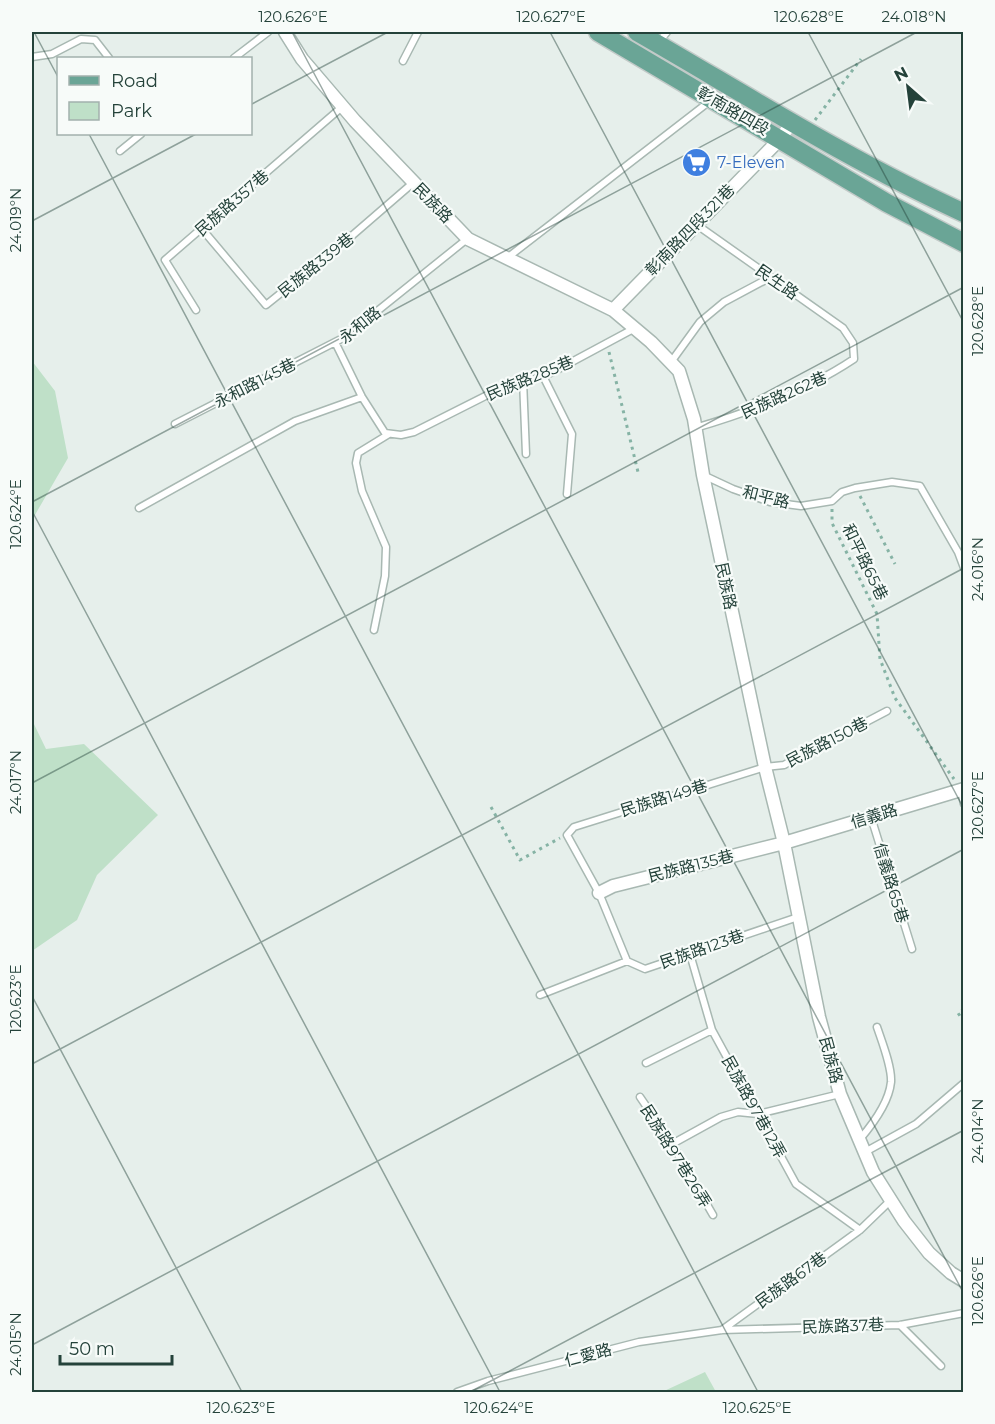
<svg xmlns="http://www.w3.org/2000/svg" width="995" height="1424" font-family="Montserrat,'Noto Sans TC',sans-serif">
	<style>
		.green { fill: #bfe0c8 }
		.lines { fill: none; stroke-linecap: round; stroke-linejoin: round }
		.lane-casing { stroke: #a8b8b2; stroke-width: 9 }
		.street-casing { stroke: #a8b8b2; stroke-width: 15 }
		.primary-casing { stroke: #c2cac8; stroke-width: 21 }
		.path { stroke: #86b3a5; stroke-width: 3; stroke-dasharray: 3 4.5; stroke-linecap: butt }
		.lane { stroke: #fff; stroke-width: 6 }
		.street { stroke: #fff; stroke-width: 12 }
		.primary { stroke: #6aa596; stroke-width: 18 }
		.ticks { fill: none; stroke: #24423a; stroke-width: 1.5; stroke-opacity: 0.45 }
		.labels { text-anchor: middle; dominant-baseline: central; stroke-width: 4.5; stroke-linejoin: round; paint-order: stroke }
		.street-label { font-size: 16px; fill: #24423a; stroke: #f7fbf9 }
		.shop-label { font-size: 16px; fill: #366cbe; stroke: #f7fbf9; text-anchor: start }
		.neatline { fill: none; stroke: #24423a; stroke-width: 2 }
		.ticks-label { font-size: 15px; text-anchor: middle; fill: #24423a }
	</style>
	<rect width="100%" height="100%" fill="#e6efeb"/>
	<path class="green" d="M32,361l23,30 13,67 -36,62z
		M32,720l14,29 38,-5 74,71 -61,60 -20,45 -45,31z
		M705,1372l11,20h-54z"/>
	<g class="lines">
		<defs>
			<path id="lane" d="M658,43l9,-11
				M32,57l20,-3 29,-15 14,1 14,18
				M234,58l34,-26
				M403,61l15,-29
				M120,151l21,-17
				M202,229l64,76 81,-65 67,-58
				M507,258l203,-157
				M196,310l-31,-50 177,-153
				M335,342l27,55 23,36 16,2 13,-3 101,-51 20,-2 18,-7 82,-44
				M671,362l29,-40 24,-20 47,-25
				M543,376l29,58 -5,60
				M523,380l3,74
				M175,424l170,-87 122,-98
				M695,428c55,-16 111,-37 159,-69l-1,-16 -10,-15 -146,-103
				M703,475l30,14 37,13 31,4 31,-5 10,-9 13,-4 37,-6 28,4 38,66 6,16
				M139,508l156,-87 67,-24
				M374,630l11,-54 1,-29 -24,-56 -6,-28 2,-10 31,-19
				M961,790l3,14
				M871,817l41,132
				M690,954l22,76 84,154 64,46
				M627,961l-28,-68 -32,-58 7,-8 191,-60 19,-2 103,-54
				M540,995l87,-34 18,8 153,-52
				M646,1063l66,-33
				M640,1097l32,47 41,71
				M860,1139c12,-14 29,-37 31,-57 1,-15 -9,-40 -14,-55
				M672,1144l49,-27 17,-5 20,2 82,-20
				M865,1152l51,-28 48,-41
				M900,1325l41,41
				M722,1330l138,-100 31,-30
				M457,1392l31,-11 151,-39 83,-12 178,-5 64,-12"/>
			<path id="street" d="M285,32l17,27 53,62 113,118 145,71 38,32 28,29 15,48 9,56 62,292 19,76 35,174 21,77 33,78 31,49 25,32 22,20 13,8
				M613,310l167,-171 11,-15
				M599,893l14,-7 171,-43 180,-54"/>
			<path id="primary" d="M598,32l289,171 77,40
				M637,32c108,62 213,129 327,181"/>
		</defs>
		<use href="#lane" class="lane-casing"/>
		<use href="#street" class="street-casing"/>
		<use href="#primary" class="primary-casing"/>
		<path class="path" d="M815,120l46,-61
			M609,352l29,120
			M860,496l35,68
			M832,509v14l45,91 3,45 15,39 59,81
			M491,807l29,53 40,-22
			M964,1009l-6,4 6,9"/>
		<use href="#lane" class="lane"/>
		<use href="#street" class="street"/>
		<use href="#primary" class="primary"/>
	</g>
	<path class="ticks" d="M34,32l24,45M292,32l672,1262M550,32l414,777M808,32l156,291M250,105l138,-73M89,134l669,1258M32,221l164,-87M32,502l885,-470M32,511l468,881M32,783l932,-496M32,996l210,396M32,1064l932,-496M32,1345l932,-496M470,1392l494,-262"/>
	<defs>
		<symbol id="supermarket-disc" viewBox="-11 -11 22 22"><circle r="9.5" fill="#3f7fe0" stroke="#f7fbf9"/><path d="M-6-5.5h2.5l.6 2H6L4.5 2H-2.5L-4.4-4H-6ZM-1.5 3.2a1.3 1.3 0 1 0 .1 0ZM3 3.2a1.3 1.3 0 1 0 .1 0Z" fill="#fff"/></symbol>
	</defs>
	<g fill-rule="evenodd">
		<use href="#supermarket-disc" x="680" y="146" width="33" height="33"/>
	</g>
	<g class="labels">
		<g class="street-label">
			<text transform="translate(733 111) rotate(30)">彰南路四段</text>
			<text transform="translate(232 203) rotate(-41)">民族路357巷</text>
			<text transform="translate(433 203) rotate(46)">民族路</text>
			<text transform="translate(690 230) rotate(-46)">彰南路四段321巷</text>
			<text transform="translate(316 265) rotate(-39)">民族路339巷</text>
			<text transform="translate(777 282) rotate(35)">民生路</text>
			<text transform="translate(360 325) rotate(-39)">永和路</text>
			<text transform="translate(530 378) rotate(-22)">民族路285巷</text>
			<text transform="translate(255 383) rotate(-27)">永和路145巷</text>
			<text transform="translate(784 395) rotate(-24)">民族路262巷</text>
			<text transform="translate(766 497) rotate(14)">和平路</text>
			<text transform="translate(865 562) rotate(64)">和平路65巷</text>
			<text transform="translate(726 586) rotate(78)">民族路</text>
			<text transform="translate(827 742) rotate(-27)">民族路150巷</text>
			<text transform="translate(664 798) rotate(-17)">民族路149巷</text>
			<text transform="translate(874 816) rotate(-17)">信義路</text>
			<text transform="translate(691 866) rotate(-14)">民族路135巷</text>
			<text transform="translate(891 883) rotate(73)">信義路65巷</text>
			<text transform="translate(702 949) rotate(-19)">民族路123巷</text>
			<text transform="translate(831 1060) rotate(75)">民族路</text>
			<text transform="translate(754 1107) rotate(61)">民族路97巷12弄</text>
			<text transform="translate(676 1156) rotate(58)">民族路97巷26弄</text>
			<text transform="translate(791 1280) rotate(-36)">民族路67巷</text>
			<text transform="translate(843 1326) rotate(-2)">民族路37巷</text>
			<text transform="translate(588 1355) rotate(-15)">仁愛路</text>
		</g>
		<g class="shop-label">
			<text x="717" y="162">7-Eleven</text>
		</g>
	</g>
	<rect width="995" height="1424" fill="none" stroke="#f7fbf9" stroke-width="66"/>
	<rect x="57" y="57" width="195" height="78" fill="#f7fbf9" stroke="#a3b1ad" stroke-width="1.5"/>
	<rect x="69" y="76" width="30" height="9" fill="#6aa596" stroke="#a3b1ad" stroke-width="1.5"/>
	<text x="111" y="87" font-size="18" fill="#24423a">Road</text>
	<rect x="69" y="102" width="30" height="18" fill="#bfe0c8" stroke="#a3b1ad" stroke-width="1.5"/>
	<text x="111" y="117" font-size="18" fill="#24423a">Park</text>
	<g transform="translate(908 87) rotate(332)" stroke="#f7fbf9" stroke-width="4.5" paint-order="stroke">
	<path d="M0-4.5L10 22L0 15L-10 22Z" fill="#24423a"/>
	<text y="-9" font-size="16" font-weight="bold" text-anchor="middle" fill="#24423a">N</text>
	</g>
	<path d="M60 1355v9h112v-9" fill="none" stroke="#24423a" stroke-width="3"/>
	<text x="69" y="1355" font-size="18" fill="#24423a" stroke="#f7fbf9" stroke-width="4.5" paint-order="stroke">50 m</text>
	<rect x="33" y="33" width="929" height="1358" class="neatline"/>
	<g class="ticks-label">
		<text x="293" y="22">120.626°E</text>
		<text x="551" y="22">120.627°E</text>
		<text x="809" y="22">120.628°E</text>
		<text x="914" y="22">24.018°N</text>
		<text transform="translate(16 220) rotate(-90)" y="5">24.019°N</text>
		<text transform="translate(978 321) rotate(-90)" y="5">120.628°E</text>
		<text transform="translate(16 514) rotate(-90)" y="5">120.624°E</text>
		<text transform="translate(978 569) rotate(-90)" y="5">24.016°N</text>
		<text transform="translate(16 782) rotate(-90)" y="5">24.017°N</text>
		<text transform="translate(978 806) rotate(-90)" y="5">120.627°E</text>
		<text transform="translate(16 999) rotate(-90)" y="5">120.623°E</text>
		<text transform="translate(978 1131) rotate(-90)" y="5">24.014°N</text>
		<text transform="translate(978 1291) rotate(-90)" y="5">120.626°E</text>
		<text transform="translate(16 1344) rotate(-90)" y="5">24.015°N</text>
		<text x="241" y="1413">120.623°E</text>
		<text x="499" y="1413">120.624°E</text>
		<text x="757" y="1413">120.625°E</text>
	</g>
</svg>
